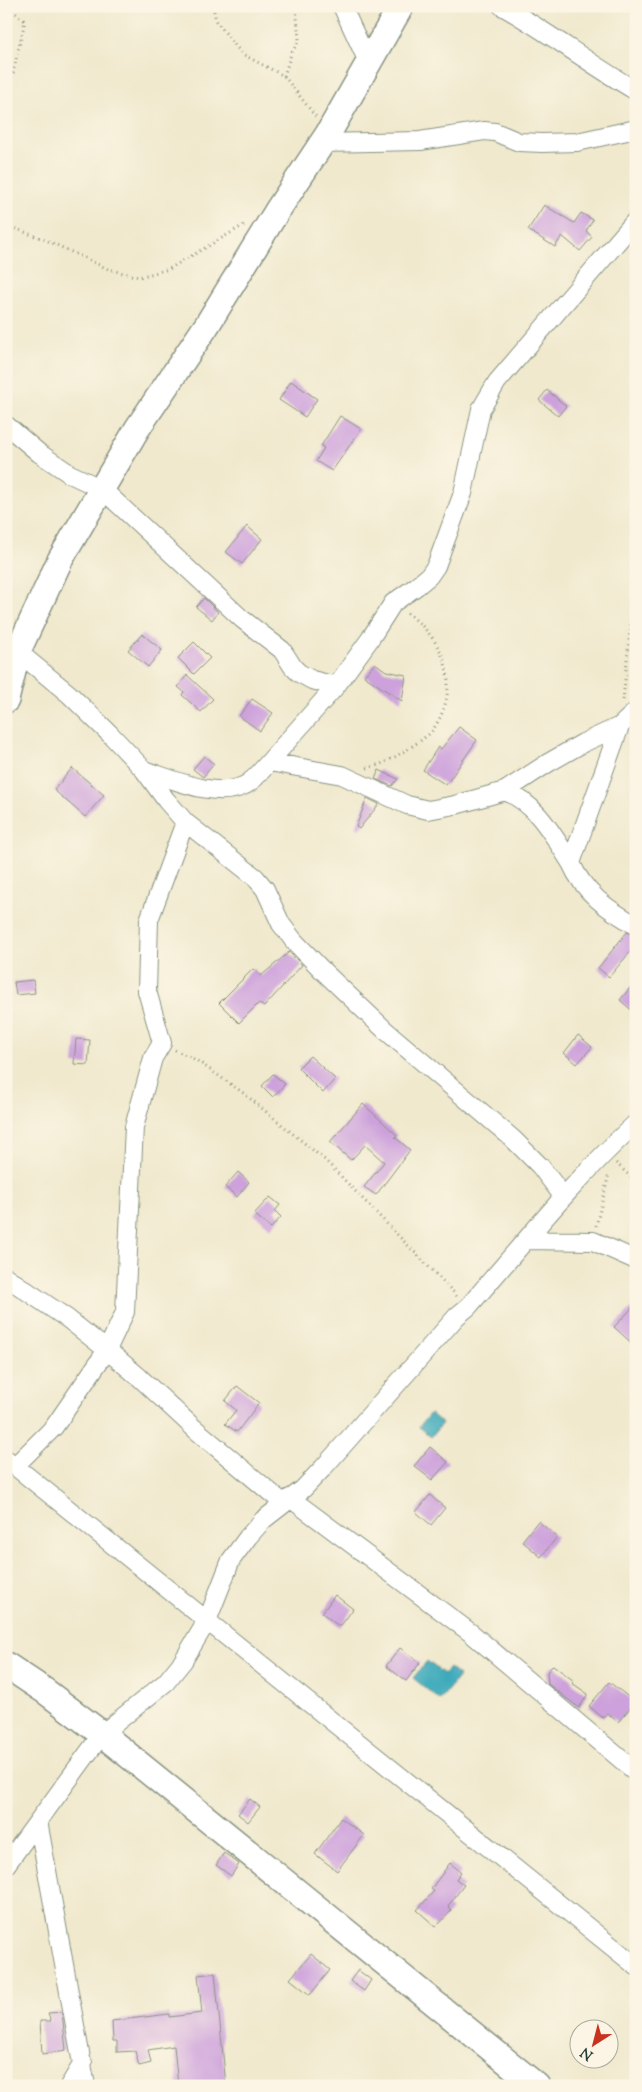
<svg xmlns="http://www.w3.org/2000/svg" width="642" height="2092" font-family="'Sorts Mill Goudy',serif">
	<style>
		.water { fill: #3caabb; stroke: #2e7478 }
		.building { fill: #cda2dc }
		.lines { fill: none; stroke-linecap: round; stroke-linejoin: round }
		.street-casing { stroke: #889381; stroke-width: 20 }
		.secondary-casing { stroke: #889381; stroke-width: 28 }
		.path { stroke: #889381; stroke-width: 3; stroke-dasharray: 1 4; stroke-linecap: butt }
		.street { stroke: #fff; stroke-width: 18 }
		.secondary { stroke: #fff; stroke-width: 25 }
	</style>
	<rect width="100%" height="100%" fill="#fcf5e5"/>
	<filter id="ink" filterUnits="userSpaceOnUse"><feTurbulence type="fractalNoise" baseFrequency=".02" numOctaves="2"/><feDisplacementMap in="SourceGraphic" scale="10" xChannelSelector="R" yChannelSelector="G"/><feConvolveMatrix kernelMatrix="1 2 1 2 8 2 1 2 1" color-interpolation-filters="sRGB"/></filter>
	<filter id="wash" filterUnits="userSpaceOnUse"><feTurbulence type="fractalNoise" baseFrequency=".0096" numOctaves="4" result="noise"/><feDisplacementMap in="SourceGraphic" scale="20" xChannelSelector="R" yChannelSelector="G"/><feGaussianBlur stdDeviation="1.12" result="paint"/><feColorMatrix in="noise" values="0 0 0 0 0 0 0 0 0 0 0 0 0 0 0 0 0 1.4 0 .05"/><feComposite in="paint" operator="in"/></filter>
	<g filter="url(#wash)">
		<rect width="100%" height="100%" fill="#f0e9ce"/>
		<path class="water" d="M430,1413l12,10 -11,14 -12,-10z
			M427,1661l17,13 5,-6 10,8 -19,24 -27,-22z"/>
		<g id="blocks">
			<path class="building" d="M544,205l30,18 7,-10 12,7 -7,11 6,6 -12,14 -18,-15 -7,11 -27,-17z
				M291,381l26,18 -12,18 -26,-17z
				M547,390l19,16 -8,10 -19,-16z
				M340,416l21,13 -29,42 -16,-10 8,-13 -3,-2z
				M247,526l15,13 -20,25 -16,-12z
				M204,598l14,14 -6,8 -16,-13z
				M142,634l20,16 -14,17 -20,-17z
				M194,642l16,16 -16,16 -16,-16z
				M375,663l11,8 20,4 -4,26 -38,-25z
				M187,675l26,24 -12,13 -19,-17 2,-3 -6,-5z
				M252,699l21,14 -13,18 -21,-15z
				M459,727l18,13 -31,45 -23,-15 15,-23 3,2z
				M204,756l10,8 -11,13 -10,-8z
				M72,768l32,27 -19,22 -31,-27z
				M379,770l19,9 -6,7 -17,-7z
				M367,798l12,6 -20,25 -3,-2z
				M627,932l9,4v9l-27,32 -11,-9z
				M289,952l13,13 -38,42 -5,-4 -20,20 -20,-20 34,-34 8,7z
				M33,980l2,13 -19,2 -2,-13z
				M636,981v33l-16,-14z
				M578,1035l14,12 -15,17 -13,-11z
				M76,1039l14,1 -2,25 -14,-1z
				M310,1056l25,23 -12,14 -25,-25z
				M273,1074l12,10 -12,13 -11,-11z
				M363,1104l34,31 -2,2 15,13 -34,45 -12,-8 20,-25 -19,-17 -14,15 -21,-18z
				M238,1172l11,10 -12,15 -12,-10z
				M270,1197l10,8 -5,6 6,6 -10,11 -17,-14z
				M636,1304v43l-22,-20z
				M237,1386l22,17 -22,29 -12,-8 11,-14 -11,-9z
				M430,1447l18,15 -16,18 -18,-14z
				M430,1495l15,13 -14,17 -15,-13z
				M538,1521l19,16 -16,20 -19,-16z
				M335,1595l18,14 -13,18 -18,-14z
				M400,1648l20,15 -14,18 -20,-15z
				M553,1665l21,16 -2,2 16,11 -9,14 -31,-24 -1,-12z
				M609,1682l26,20 -17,20 -11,-9 -4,5 -14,-12z
				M250,1799l10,8 -12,15 -10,-8z
				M341,1818l23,17 -27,36 -22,-17z
				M224,1853l15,11 -8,12 -15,-11z
				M450,1863l11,9 -5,7 8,6 -16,21 4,4 -16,17 -19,-17 17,-19 -3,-2z
				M311,1954l19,16 -20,25 -20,-16z
				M358,1970l13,10 -7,11 -14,-10z
				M215,1973l11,113h-48l-4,-40 -26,4 3,13 -12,3 -4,-15 -18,1v-11h-4l-1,-20 57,-7v3l33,-4 -4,-38z
				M62,2012l4,38 -24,4 -2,-33h11l-3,-8z"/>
		</g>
	</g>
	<g filter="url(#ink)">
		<use href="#blocks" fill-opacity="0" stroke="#889381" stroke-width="1"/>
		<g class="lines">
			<defs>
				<path id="street" d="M342,6l26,56
					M502,6c46,26 88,58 134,85
					M322,143l98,-2 64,-10 11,1 24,10 23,1 35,-1 59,-13
					M6,425l33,28 31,21 32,15 140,130 40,31 11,17 6,6 13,7 24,6 34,-47 23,-36 24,-17 12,-10 7,-10 27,-73 18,-84 16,-27 139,-162
					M6,642l63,52 41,40 34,36 22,30 19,22 70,55 10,12 16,35 13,17 30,31 61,58 128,109 27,27 23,30
					M620,726l-49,137c13,30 37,47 65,62
					M269,762l67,-76
					M144,770c28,9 71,29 99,16 10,-4 19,-16 26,-24l73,13 65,30 21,5 27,-5 50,-14
					M571,863c-19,-29 -33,-58 -66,-72l43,-28 35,-20 37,-17 16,-15
					M527,1240l66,1 43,19
					M6,1277l62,42 39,31 32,27 56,52 88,74
					M6,1459l630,507
					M15,1466l39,-39 53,-77 18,-38 9,-185 19,-69 9,-15 -15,-52 2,-71 36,-98
					M290,1498l181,135 165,139
					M38,1821l48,265
					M6,1865l96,-131 64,-52 17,-21 24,-40 24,-61 17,-23 15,-17 40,-31 20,-21 134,-152 11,-9c55,-63 107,-128 168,-184
					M69,2086l14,-23"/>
				<path id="secondary" d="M6,700l12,-49 42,-91 77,-131 70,-104 70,-114 51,-77 73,-128
					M6,1665l39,26 57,43 435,352"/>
			</defs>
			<use href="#street" class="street-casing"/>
			<use href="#secondary" class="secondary-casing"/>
			<path class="path" d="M213,6l3,15 26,33 42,22 32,41
				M284,76l7,-22 8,-14 -3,-34
				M6,87l7,-14 12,-52 -18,-15
				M6,225l42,16 60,28 31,8 30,-8 75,-44
				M623,700l8,-80 5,-16
				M367,768c6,-2 12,-3 18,-6 8,-3 43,-25 47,-31 31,-44 14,-90 -26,-119
				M175,1050l21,10 46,32 83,68 132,136
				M616,1163l20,19
				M596,1226l13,-52"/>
			<use href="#street" class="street"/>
			<use href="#secondary" class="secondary"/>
		</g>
	</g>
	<rect width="642" height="2092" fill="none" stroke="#fcf5e5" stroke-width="25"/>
	<g transform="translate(594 2044) rotate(216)"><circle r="24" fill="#fcf5e5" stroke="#a4ab9e"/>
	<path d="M0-4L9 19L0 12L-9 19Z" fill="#c8321e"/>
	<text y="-8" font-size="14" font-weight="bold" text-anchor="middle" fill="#1f3d34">N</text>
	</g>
</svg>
